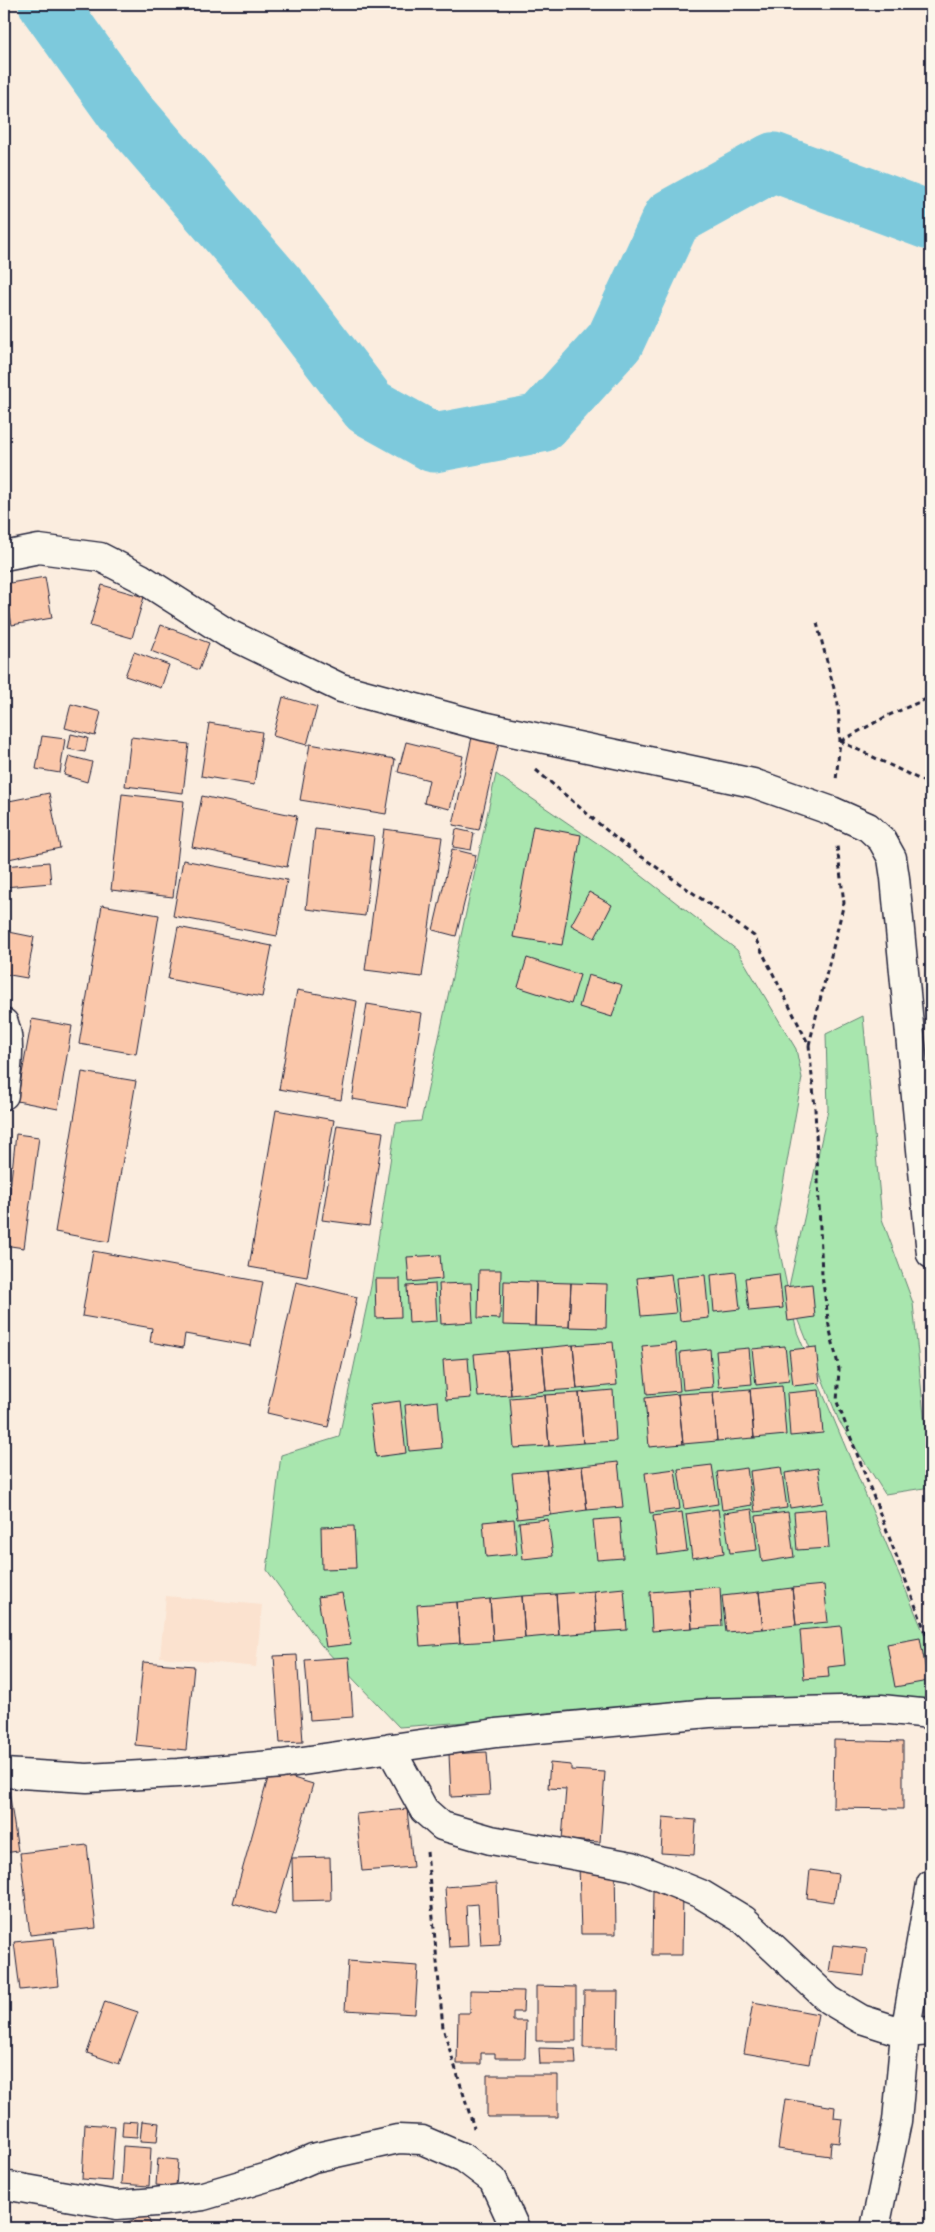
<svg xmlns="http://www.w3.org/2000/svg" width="935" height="2232" font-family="Sriracha,sans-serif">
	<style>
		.built { fill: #fbe2cf }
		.green { fill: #a8e6ae; stroke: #658474 }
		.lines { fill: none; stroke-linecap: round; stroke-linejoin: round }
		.river { stroke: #7dc9dc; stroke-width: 59 }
		.building { fill: #fac7aa; stroke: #22223b }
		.minor-casing { stroke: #22223b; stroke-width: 31 }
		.path { stroke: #22223b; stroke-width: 3; stroke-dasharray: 5 4; stroke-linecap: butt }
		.minor { stroke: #fbf7ec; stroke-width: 28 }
	</style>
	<rect width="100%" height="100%" fill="#fbeddf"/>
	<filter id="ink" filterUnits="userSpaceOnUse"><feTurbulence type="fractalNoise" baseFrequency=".02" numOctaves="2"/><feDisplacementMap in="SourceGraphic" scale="10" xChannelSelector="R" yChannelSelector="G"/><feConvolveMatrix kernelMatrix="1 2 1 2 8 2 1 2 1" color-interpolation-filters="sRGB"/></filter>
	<g filter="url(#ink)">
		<path class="built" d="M166,1596l96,9 -6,62 -96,-10z"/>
		<path class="green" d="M496,774l123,84 118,92 59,99 6,29 -27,151 13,62 40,-181 -2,-76 37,-18 19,203 31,84 18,184 -46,7 -46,-73 -51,-128 9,39 134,318v57l-346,6 -186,14 -78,-82 -54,-75 14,-115 58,-18 32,-151 25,-163 25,-2z"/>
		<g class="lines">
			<path class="river" d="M48,4l76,106 156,181 89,116 65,36 107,-20 74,-82 57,-123 101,-56 158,59"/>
		</g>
		<path class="building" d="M45,577l7,41 -40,7 -8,-41z
			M102,585l42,12 -12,41 -42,-12z
			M161,625l48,18 -10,27 -48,-19z
			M134,652l35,13 -8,23 -36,-12z
			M283,697l34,10 -10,38 -34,-9z
			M71,704l30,8 -6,24 -30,-8z
			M209,723l53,9 -8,53 -53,-9z
			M71,734l17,4 -3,14 -17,-3z
			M42,736l23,3 -5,34 -24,-4z
			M131,737l58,7 -6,49 -58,-7z
			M472,737l27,6 -20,87 -26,-5z
			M406,742l57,14 -13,53 -26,-6 5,-23 -31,-8z
			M310,744l85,15 -9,55 -86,-14z
			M69,756l23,6 -5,20 -23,-7z
			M4,757l6,36 -6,1z
			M49,793l11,55 -56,12v-58z
			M122,794l62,7 -11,96 -62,-7z
			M202,796l95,20 -10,51 -95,-20z
			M533,826l48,9 -19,110 -49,-8z
			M315,829l59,7 -9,80 -59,-7z
			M384,829l58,8 -20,140 -57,-7z
			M456,829l18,4 -3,17 -18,-3z
			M452,849l24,6 -20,81 -23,-6z
			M183,860l104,20 -10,56 -104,-20z
			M49,862l2,21 -47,4v-21z
			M589,892l23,13 -17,33 -24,-13z
			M102,905l57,10 -23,139 -57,-10z
			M178,927l94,19 -10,51 -94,-18z
			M4,931l30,6 -7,41 -23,-4z
			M527,958l53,17 -9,29 -53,-17z
			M588,975l34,10 -10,32 -33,-10z
			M297,990l60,11 -16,99 -62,-11z
			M367,1004l55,9 -15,95 -55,-9z
			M32,1019l40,7 -14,83 -41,-8z
			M82,1072l54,9 -27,161 -54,-10z
			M276,1110l58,10 -27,157 -58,-10z
			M337,1125l46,7 -14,94 -47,-6z
			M16,1134l23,3 -15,111 -20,-3z
			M93,1251l170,31 -12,64 -66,-12 -2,14 -33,-6 2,-14 -70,-12z
			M440,1255l2,24 -33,3 -2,-25z
			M479,1270h22l-1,49 -22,-1z
			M736,1272l4,37 -26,3 -3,-37z
			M671,1274l5,39 -35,3 -4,-38z
			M779,1274l4,34 -34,3 -4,-33z
			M705,1275l4,43 -29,3 -4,-43z
			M375,1279h25l1,38 -25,1z
			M504,1281l32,1 -1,44 -32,-1z
			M296,1282l61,15 -29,130 -61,-14z
			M536,1282l35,1 -2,44 -34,-1z
			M471,1283l2,39 -32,2 -2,-40z
			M571,1283l36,1 -1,44 -37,-1z
			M435,1284l2,37 -28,2 -2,-37z
			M812,1284l3,33 -27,4 -4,-34z
			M613,1342l4,43 -40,4 -4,-44z
			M676,1343l4,48 -33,3 -5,-48z
			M573,1345l4,44 -31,2 -4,-43z
			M785,1346l4,35 -33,4 -4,-36z
			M816,1347l4,36 -27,3 -4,-36z
			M542,1348l4,43 -35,4 -4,-44z
			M749,1348l3,36 -33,3 -3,-36z
			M710,1349l3,38 -30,3 -3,-38z
			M507,1351l4,44 -33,2 -4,-43z
			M468,1358l3,40 -25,2 -3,-40z
			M782,1386l4,49 -32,3 -4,-49z
			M750,1389l4,49 -37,3 -4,-49z
			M613,1390l3,51 -33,2 -4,-50z
			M819,1390l4,43 -33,3 -3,-43z
			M713,1392l4,49 -34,3 -5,-50z
			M579,1393l4,50 -34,3 -4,-51z
			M678,1394l5,50 -34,3 -4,-49z
			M545,1395l4,51 -35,2 -4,-50z
			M400,1401l6,52 -30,4 -6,-52z
			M438,1401l4,47 -33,3 -4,-46z
			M618,1462l5,45 -36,3 -5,-44z
			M712,1465l6,39 -34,5 -6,-40z
			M582,1466l5,44 -36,5 -5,-45z
			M781,1467l6,41 -32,4 -5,-41z
			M747,1468l5,37 -30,5 -5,-38z
			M818,1468l5,35 -33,5 -5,-35z
			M675,1469l5,40 -30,4 -5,-40z
			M546,1470l5,45 -34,4 -5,-46z
			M718,1509l6,44 -32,5 -6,-44z
			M752,1509l5,41 -27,3 -6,-40z
			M826,1509l3,39 -32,2 -3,-38z
			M682,1512l5,39 -29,4 -5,-39z
			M788,1512l6,45 -32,5 -6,-46z
			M620,1518l3,40 -26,2 -4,-40z
			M514,1519l3,35 -31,3 -3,-35z
			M548,1519l5,37 -30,3 -4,-37z
			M354,1526l2,42 -34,1 -1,-42z
			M824,1585l4,37 -32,3 -4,-37z
			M720,1587l2,39 -30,2 -3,-39z
			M624,1588l3,42 -30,2 -3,-41z
			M792,1588l4,37 -33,4 -4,-37z
			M689,1589l3,39 -40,3 -2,-39z
			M594,1591l3,41 -38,3 -3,-41z
			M759,1592l4,37 -37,3 -4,-36z
			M342,1593l9,51 -25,3 -8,-50z
			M556,1594l3,41 -34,3 -3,-42z
			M522,1596l3,42 -32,3 -3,-42z
			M490,1599l3,42 -33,2 -3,-41z
			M457,1602l3,41 -40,3 -3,-41z
			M841,1626l4,39 -17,2 1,10 -25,2 -4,-49z
			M920,1638l8,43 -33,6 -8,-43z
			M297,1655l6,87 -23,1 -6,-87z
			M349,1657l4,60 -43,3 -5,-60z
			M143,1662l51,4 -8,84 -51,-5z
			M834,1740l69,2v67l-70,-1z
			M487,1752l3,43 -39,2 -2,-43z
			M550,1763l21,2v5l34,2 -5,70 -38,-2 4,-51 -18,-1z
			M270,1771l43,13 -38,131 -42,-12z
			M8,1784l10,67 -14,2v-68z
			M407,1809l6,58 -51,4 -6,-57z
			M663,1817l33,3 -2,35 -33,-2z
			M87,1845l9,83 -66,7 -10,-82z
			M330,1857l1,43 -38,1 -1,-43z
			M615,1863l1,71h-35l-2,-70z
			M810,1870l28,4 -4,28 -27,-4z
			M497,1883l3,61 -19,1 -3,-41 -12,1 2,41 -19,1 -4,-60z
			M653,1890l30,1 -1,64h-30z
			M54,1938l5,48 -39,4 -6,-48z
			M833,1945l34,4 -3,27 -35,-4z
			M348,1961l70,5 -3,48 -70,-4z
			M536,1986l40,1v54h-40z
			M470,1990l54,1 -1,21h-10v9h13l-1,37h-30v-5h-14v11h-24l1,-51h12z
			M584,1991h34l-1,57h-34z
			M105,2001l33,11 -19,52 -32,-11z
			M753,2002l65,12 -9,50 -65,-11z
			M539,2048l36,1 1,15h-36z
			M487,2075h71v42h-71z
			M785,2099l50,8 -1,11 8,1 -3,24 -8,-1 -1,14 -52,-7z
			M123,2121l15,1 -1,15 -15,-1z
			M142,2121l17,2 -2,19 -17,-1z
			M85,2124l30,2 -4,55 -29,-2z
			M123,2146l28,2 -2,38 -28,-2z
			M158,2158l20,2 -2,27 -20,-2z
			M147,2215l5,13h-25l-2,-5z"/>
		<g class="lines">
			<defs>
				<path id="minor" d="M4,556l35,-7 61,8 41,21 86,55 114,55 142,38 270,57 79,28 36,16 14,13 10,18 3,20 36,376
					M4,1023c8,22 2,49 0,72
					M390,1748l34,62 18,16 49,14 141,26 69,28 43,26 85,80 32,19 44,14 26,-2
					M4,1773l83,5 91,-5 104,-9 214,-31 213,-20 172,-4 50,5
					M4,2185l113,20 39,-3 47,-6 71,-21 39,-17 85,-19 24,1 42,18 29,22 22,48
					M875,2228l22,-107 8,-88 26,-149"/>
			</defs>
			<use href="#minor" class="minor-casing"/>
			<path class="path" d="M817,623l21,81 2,37 -4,39
				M840,741l91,44
				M841,741l46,-25 44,-19
				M536,770l82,70 136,96 55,109 6,63 7,167 7,51 10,43 -2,33 94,244
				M809,1045l35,-142 -7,-57
				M427,1852l16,176 31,100"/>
			<use href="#minor" class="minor"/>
		</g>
	</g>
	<rect width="935" height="2232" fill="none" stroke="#fbf7ec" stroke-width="20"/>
	<rect x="10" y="10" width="915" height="2212" fill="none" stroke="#22223b" stroke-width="2" filter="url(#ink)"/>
</svg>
